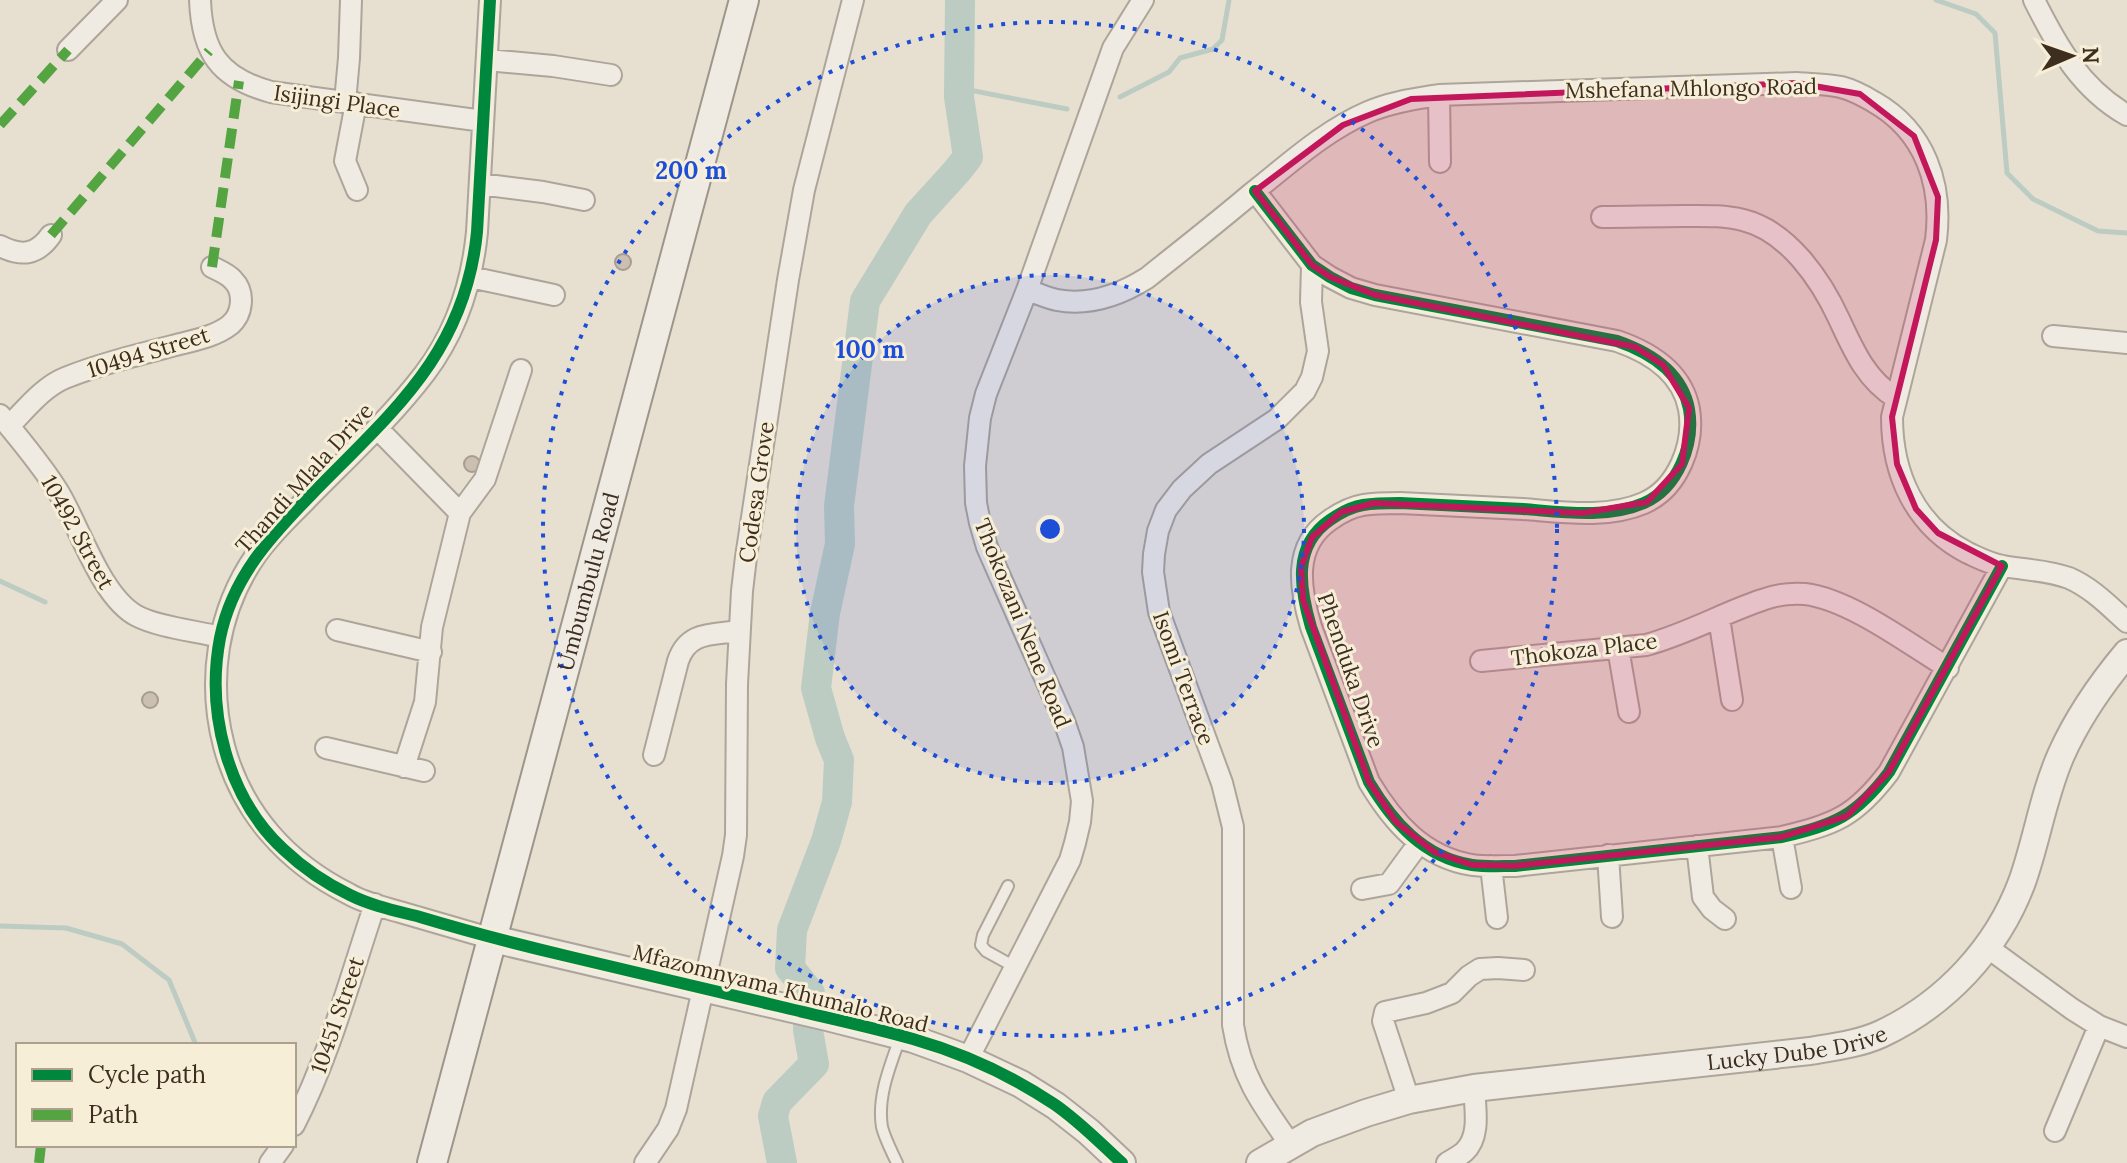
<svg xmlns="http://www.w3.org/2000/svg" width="2127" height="1163" font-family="Lora,serif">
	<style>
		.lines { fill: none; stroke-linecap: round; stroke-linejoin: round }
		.stream { stroke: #bcccc2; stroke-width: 5 }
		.river { stroke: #bcccc2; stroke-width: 30 }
		.building { fill: #cbbfb2; stroke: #a89c90; stroke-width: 2 }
		.service-casing { stroke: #ada599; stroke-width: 14 }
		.minor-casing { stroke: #ada599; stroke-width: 24 }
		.tertiary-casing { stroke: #ada599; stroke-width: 30 }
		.secondary-casing { stroke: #9c958a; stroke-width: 32 }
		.service { stroke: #efebe3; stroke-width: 10 }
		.minor { stroke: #efebe3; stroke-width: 20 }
		.tertiary { stroke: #efebe3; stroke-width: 26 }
		.secondary { stroke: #efebe3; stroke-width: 28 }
		.quiet { stroke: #54a441; stroke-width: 10; stroke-dasharray: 20 10; stroke-linecap: butt }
		.cycleway-casing { stroke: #f7eed8; stroke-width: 17 }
		.cycleway { stroke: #00873e; stroke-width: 12 }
		.marked { fill: #c2185b; fill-opacity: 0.2; stroke: #c2185b; stroke-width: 6; stroke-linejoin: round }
		.ring { fill: none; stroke: #1d4ed8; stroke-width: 4; stroke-dasharray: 4 8 }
		.labels { text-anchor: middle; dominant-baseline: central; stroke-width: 6; stroke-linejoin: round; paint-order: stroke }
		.street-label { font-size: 22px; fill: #3d2e20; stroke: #f7eed8 }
		.centre { fill: #1d4ed8; stroke: #f7eed8; stroke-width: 4 }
		.ring-label { font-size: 24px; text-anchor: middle; font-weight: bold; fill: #1d4ed8; stroke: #f7eed8; stroke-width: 6; stroke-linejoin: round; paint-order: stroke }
	</style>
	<rect width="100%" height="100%" fill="#e7e0d1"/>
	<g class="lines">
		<path class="stream" d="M1936,0l40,14 19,19 12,140 26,26 65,32 29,2
			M959,88l108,21
			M1120,97l49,-25 11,-14 33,-9 9,-9 7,-40
			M0,581l45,21
			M0,926l66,2 56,16 47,36 27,65"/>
		<path class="river" d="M782,1163l-9,-47 4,-14 37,-38 -6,-34 2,-37 -20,-25 2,-38 34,-89 11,-39 2,-42 -9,-22 -14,-50 9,-75 15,-69 -1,-38 26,-205 53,-87 39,-43 11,-14 -9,-60 1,-97"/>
	</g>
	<path class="building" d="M615 262a8 8 0 1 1 16 0a8 8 0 1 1-16 0Z
		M464 464a8 8 0 1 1 16 0a8 8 0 1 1-16 0Z
		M142 700a8 8 0 1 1 16 0a8 8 0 1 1-16 0Z"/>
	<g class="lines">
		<defs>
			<path id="service" d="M1008,886l-25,49 -2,10 5,6 29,16
				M897,1163c-5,-11 -12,-24 -15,-36 -5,-30 8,-61 18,-89"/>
			<path id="minor" d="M200,0c2,53 20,78 71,92l212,29
				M490,0l-13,232c-5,51 -21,100 -52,141 -35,46 -79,86 -120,128 -17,17 -35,34 -49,54 -39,56 -49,126 -32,191 18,67 63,117 125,148 15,9 34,13 51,18 31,9 62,18 93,27
				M2034,0c23,46 47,89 93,115
				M68,50l49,-50
				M487,60l66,6 58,9
				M1439,95l1,67
				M345,102l4,-44 2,-58
				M356,103l-11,58 12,29
				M480,184l63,8 41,8
				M1255,191l57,74 18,12 21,11 24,7 242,46c32,11 65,31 72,68 6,35 -11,79 -45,94 -37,16 -82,9 -121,6 -41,-2 -82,-4 -123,-6 -12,0 -25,0 -37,2 -12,2 -23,8 -33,15 -38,26 -30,69 -19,107l58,155c24,40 54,75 103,83 14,2 29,1 43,1l267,-29c53,-13 73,-20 107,-65l113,-206
				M1602,217c26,0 53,-1 80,-1 21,0 41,-1 61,4 45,11 78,60 96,99 14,30 27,61 57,79
				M0,246c22,11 37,9 51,-11
				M470,277l84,18
				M1027,290c10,3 20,8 30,10 32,6 63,-5 90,-22 35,-28 71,-56 105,-85 37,-29 72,-62 116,-81 23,-10 47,-13 71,-17l358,-12c15,1 30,1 44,4 12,3 23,9 33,15 51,29 69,82 62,138l-44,177c0,57 23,109 76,136 11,5 22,11 35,13 22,4 44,4 66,12 23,10 40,28 58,44
				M2053,336l74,7
				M0,415c20,25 42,50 59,78 21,35 42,104 78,123 21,11 59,15 83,21
				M9,426c17,-17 34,-39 56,-48 35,-14 72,-23 107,-32 19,-5 43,-9 58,-21 13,-11 15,-33 3,-45 -5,-6 -13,-9 -21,-13
				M377,428l83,85
				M1719,618l13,82
				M337,630l94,22
				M1618,648l11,64
				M1481,661l165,-16c41,-11 77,-32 116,-45 13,-5 29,-7 43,-6 44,5 104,50 143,74
				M326,748l98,23
				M654,755l24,-94c10,-30 34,-26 61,-30
				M404,767l21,-65 7,-75 28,-114 25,-34 36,-109
				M1782,837l9,51
				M1697,846l6,51 9,12 13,10
				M1608,855l4,62
				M1491,866l6,52
				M1362,889l27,-5 30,-41
				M1987,947l85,62 27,17 28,11
				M968,1059l102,-199 5,-17 5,-21 2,-21 -9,-54 -9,-26 -77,-174 -7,-24 -4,-20 -1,-37 5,-48 6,-24 41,-104 86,-242 30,-48
				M1409,1100l-26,-79 2,-9 41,-9 26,-10 17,-17 11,-7 18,-1 26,2
				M294,1125c36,-70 56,-147 81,-221
				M2055,1131l44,-105
				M1290,1144c-29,-41 -49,-68 -57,-119v-198l-11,-44 -63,-171 -6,-40 1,-18 4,-23 8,-21 16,-21 27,-25 68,-45 28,-28 7,-14 6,-26 -7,-49 1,-37
				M270,1163l13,-18
				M645,1163l23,-34 8,-20 57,-253 3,-21 1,-151 5,-93 4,-34 42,-277 16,-90 49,-190
				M1447,1163c5,-3 12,-7 17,-11 17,-15 11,-44 10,-64"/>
			<g id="tertiary">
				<path d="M493,939l334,78 86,22 25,9 30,11 53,25 35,22 33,26 33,31"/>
				<path id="s1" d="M1260,1163l52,-30 54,-20 43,-13 65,-12 336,-37c24,-4 49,-7 71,-17 64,-30 116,-85 141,-152 15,-42 21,-86 39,-127 17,-38 40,-71 66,-102"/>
			</g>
			<g id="secondary">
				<path id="s2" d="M432,1163l312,-1163"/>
			</g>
		</defs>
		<use href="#service" class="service-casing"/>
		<use href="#minor" class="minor-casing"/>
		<use href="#tertiary" class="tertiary-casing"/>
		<use href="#secondary" class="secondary-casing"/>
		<use href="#service" class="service"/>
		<use href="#minor" class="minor"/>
		<use href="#tertiary" class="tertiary"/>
		<use href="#secondary" class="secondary"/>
		<path class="quiet" d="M0,125l68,-75
			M51,235l158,-184
			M212,267l27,-186
			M39,1163l2,-18"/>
		<defs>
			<path id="cycleway" d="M490,0l-13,232c-12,122 -86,181 -166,263 -41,42 -79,83 -91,143 -14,73 7,159 63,211 19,18 44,35 67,46 22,11 47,16 70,22 50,15 100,28 151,40 69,16 138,33 207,49 45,11 90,20 135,33 49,14 99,37 141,65 25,17 46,39 68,59
				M1255,191l57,74 18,12 21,11 24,7 242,46c32,11 65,31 72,68 6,35 -11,79 -45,94 -37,16 -82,9 -121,6 -41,-2 -82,-4 -123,-6 -12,0 -25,0 -37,2 -12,2 -23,8 -33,15 -38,26 -30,69 -19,107l58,155c24,40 54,75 103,83 14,2 29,1 43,1l267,-29c53,-13 73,-20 107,-65l113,-206"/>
		</defs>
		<use href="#cycleway" class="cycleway-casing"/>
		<use href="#cycleway" class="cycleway"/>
	</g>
	<path class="marked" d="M1797,83l63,11 54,42 24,61 -2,43 -44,177 5,47 19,45 22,24 64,33 -113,206 -42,44 -65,21 -267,29 -43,-1 -38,-13 -38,-30 -27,-40 -66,-182 -2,-33 11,-30 29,-25 33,-9 208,10 65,-11 35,-38 7,-56 -26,-43 -28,-18 -260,-52 -45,-18 -18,-12 -57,-74 88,-66 68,-26z"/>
	<circle cx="1050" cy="529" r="254" fill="#1d4ed8" fill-opacity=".12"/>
	<g class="ring">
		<circle cx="1050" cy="529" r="254"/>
		<circle cx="1050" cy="529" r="507"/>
	</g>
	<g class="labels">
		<g class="street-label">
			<text transform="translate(1691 88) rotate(-1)">Mshefana Mhlongo Road</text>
			<text transform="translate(337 101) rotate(8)">Isijingi Place</text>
			<text transform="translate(148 352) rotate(-17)">10494 Street</text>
			<text transform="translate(304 478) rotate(-48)">Thandi Mlala Drive</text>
			<text transform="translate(756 492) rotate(-82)">Codesa Grove</text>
			<text transform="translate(78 532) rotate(61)">10492 Street</text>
			<text stroke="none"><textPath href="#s2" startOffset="602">Umbumbulu Road</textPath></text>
			<text transform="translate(1023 623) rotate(68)">Thokozani Nene Road</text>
			<text transform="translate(1584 649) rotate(-7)">Thokoza Place</text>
			<text transform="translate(1351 670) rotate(71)">Phenduka Drive</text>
			<text transform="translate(1184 678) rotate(70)">Isomi Terrace</text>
			<text transform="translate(781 988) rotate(14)">Mfazomnyama Khumalo Road</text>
			<text transform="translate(337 1015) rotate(-71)">10451 Street</text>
			<text stroke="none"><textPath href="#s1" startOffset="554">Lucky Dube Drive</textPath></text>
		</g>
	</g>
	<circle cx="1050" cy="529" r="12" class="centre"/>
	<g class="ring-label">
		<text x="691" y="179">200 m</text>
		<text x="870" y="358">100 m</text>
	</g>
	<rect x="16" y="1043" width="280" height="104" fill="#f7eed8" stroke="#ada18e" stroke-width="2"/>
	<rect x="32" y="1069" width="40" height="12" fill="#00873e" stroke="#ada18e" stroke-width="2"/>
	<text x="88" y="1083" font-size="24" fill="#3d2e20">Cycle path</text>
	<rect x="32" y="1109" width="40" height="12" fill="#54a441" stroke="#ada18e" stroke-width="2"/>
	<text x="88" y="1123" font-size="24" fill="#3d2e20">Path</text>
	<g transform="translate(2071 56) rotate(88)" stroke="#f7eed8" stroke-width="6" paint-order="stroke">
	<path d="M0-6L14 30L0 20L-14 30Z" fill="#3d2e20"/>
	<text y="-12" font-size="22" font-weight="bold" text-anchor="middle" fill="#3d2e20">N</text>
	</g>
</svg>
